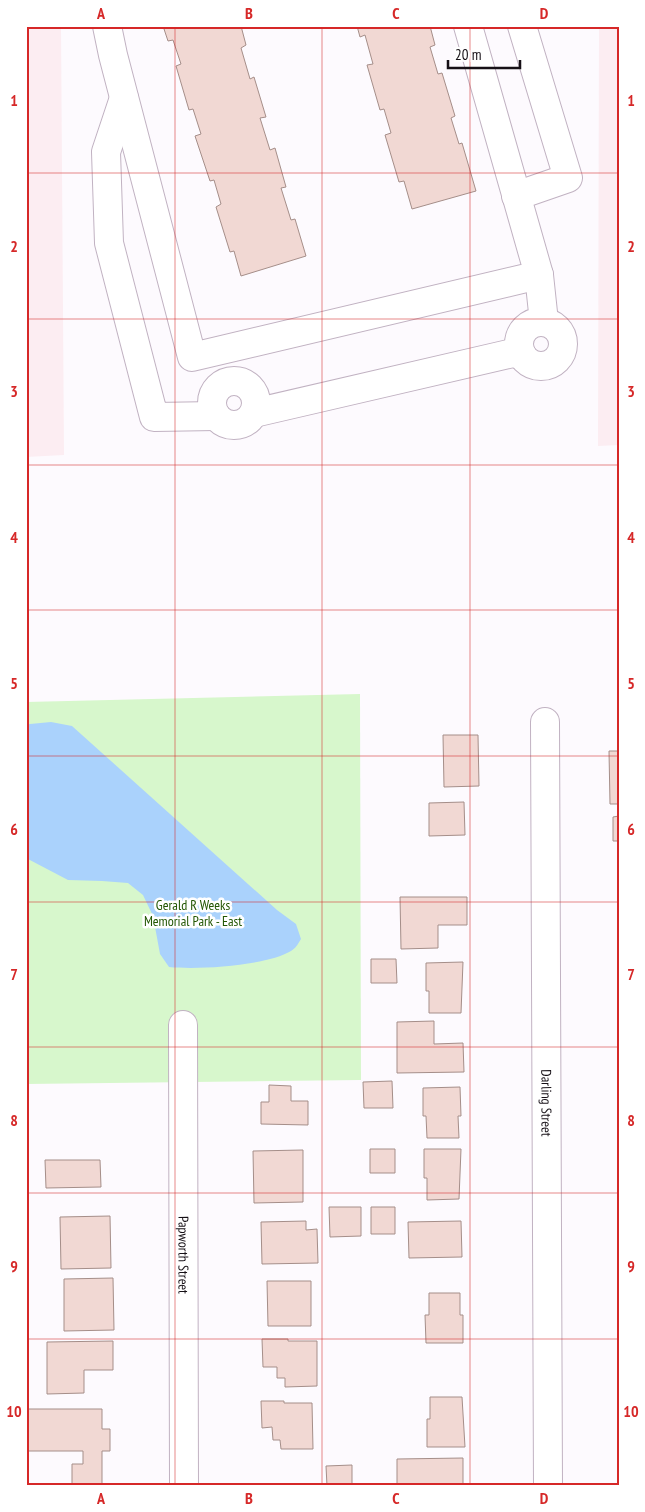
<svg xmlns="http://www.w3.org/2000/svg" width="645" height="1512" font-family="'PT Sans Narrow',sans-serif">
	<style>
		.commercial { fill: #fcedf2 }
		.green { fill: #d7f7cc }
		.water { fill: #aad2fc }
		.building { fill: #f1d8d3; stroke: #a58e89 }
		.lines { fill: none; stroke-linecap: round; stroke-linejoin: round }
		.minor-casing { stroke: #c1b2c2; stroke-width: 30 }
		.minor { stroke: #fff; stroke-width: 28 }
		.grid { fill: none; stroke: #d62828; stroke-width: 1; stroke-opacity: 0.55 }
		.labels { text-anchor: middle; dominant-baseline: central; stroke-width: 5; stroke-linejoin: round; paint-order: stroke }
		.park-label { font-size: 14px; fill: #225603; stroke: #fff }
		.street-label { font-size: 14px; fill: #161016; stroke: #fff }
		.neatline { fill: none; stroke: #d62828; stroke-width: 2 }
		.grid-label { font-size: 16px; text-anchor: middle; font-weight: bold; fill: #d62828 }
	</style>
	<rect width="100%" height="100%" fill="#fdfafe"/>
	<path class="commercial" d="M26,26h35l3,429 -38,2z
		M599,26h20v419l-21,1z"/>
	<path class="green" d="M360,694l1,386 -335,4v-382z"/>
	<path class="water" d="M51,722l21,4 205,184 19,14 5,15c-3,5 -5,9 -10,12 -25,15 -93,19 -122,16l-9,-13 -7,-38 -10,-21 -15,-12 -26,-2 -34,-1 -42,-22v-133l4,-1z"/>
	<path class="building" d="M165,26h76l5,19 -5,3 9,31 4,-2 12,40 -6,1 10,32 5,-2 11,39 -5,1 10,32 4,-1 11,37 -65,20 -7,-25 -4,1 -14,-45 5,-3 -7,-24 -4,1 -15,-45 6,-2 -8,-25 -4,1 -13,-44 5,-2 -8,-24 -5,1 -4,-12 2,-1z
		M357,26h73l5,19 -5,2 8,27 4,-1 13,43 -4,2 8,26 3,-1 14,48 -64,18 -8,-28 -5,1 -14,-47 6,-2 -7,-24 -4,1 -13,-45 6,-1 -8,-29 -5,2z
		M443,735h35l1,51 -35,1z
		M609,751h10v53h-9z
		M464,802l1,33 -36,1v-33z
		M619,816v25h-6v-24z
		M400,897h67v28h-29v23l-37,1z
		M371,959h25l1,24h-26z
		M463,962l-2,51h-32v-22h-3v-28z
		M434,1021v23l29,-1 1,29 -67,1v-51z
		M392,1081l1,27h-29l-1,-26z
		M269,1085l22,1v15h17v24l-47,-1v-22h8z
		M460,1087l1,29h-3l1,22h-32l-1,-22h-3v-28z
		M370,1149h25v24h-25z
		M424,1149h37l-2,50 -32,1v-22h-3z
		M303,1150v52l-49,1 -1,-52z
		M45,1160h55l1,27 -55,1z
		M329,1207h32v29l-31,1z
		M371,1207h24v27h-24z
		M110,1216l1,52 -50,1 -1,-52z
		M306,1221v9l11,-1 1,34 -56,1 -1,-42z
		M461,1221l1,36 -53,1 -1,-36z
		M113,1278l1,52 -50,1v-52z
		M267,1281h44v45h-43z
		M429,1293h31v22h3v28h-37l-1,-28h4z
		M262,1339h26v2h29v45l-32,1v-9h-8v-11h-14z
		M113,1341v29h-29v23l-37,1v-52z
		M430,1397h32l3,50h-38v-28h3z
		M261,1401h23v2h28l1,46h-32l-1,-9h-7l-1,-13 -10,1z
		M27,1409h75v20h8v22h-8v35h-30v-22h11v-13h-56z
		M463,1458v28h-66v-27z
		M352,1465v21h-25l-1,-20z"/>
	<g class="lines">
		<defs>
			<g id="minor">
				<path d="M107,26l6,29 79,302 347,-82 -71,-249"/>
				<path d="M124,98l-18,54 3,91 45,174 62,-1"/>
				<path d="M516,196l52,-18 -46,-152"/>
				<path d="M539,275l5,47"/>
				<circle cx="541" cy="344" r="22"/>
				<circle cx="234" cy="403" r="22"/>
				<path d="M254,413l259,-60 9,2"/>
				<path id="s1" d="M545,722l3,764"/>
				<path id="s2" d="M183,1025l1,461"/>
			</g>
		</defs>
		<use href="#minor" class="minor-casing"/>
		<use href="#minor" class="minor"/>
	</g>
	<path class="grid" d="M175,26v1460M322,26v1460M470,26v1460M26,173h593M26,319h593M26,465h593M26,610h593M26,756h593M26,902h593M26,1047h593M26,1193h593M26,1339h593"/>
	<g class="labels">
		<g class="park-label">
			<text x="193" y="905">Gerald R Weeks<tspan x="193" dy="16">Memorial Park - East</tspan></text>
		</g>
		<g class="street-label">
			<text stroke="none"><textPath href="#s1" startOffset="381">Darling Street</textPath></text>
			<text stroke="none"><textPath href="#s2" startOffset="230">Papworth Street</textPath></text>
		</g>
	</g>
	<rect width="645" height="1512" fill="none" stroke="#ffffff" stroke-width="55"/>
	<path d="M448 60v8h72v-8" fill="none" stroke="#161016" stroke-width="2.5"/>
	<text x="455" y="60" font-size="15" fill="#161016" stroke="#ffffff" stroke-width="4" paint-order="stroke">20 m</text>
	<rect x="28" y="28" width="590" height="1456" class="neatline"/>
	<g class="grid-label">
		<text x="101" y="19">A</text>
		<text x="249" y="19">B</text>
		<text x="396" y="19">C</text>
		<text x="544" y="19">D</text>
		<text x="14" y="106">1</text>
		<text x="631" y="106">1</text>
		<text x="14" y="252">2</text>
		<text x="631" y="252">2</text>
		<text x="14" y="397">3</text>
		<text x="631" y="397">3</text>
		<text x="14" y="543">4</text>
		<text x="631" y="543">4</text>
		<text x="14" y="689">5</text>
		<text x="631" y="689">5</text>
		<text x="14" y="835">6</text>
		<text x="631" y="835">6</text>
		<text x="14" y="980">7</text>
		<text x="631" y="980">7</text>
		<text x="14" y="1126">8</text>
		<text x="631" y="1126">8</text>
		<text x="14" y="1272">9</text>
		<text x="631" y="1272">9</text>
		<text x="14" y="1417">10</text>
		<text x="631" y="1417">10</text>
		<text x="101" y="1504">A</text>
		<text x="249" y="1504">B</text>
		<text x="396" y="1504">C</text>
		<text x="544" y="1504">D</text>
	</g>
</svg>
